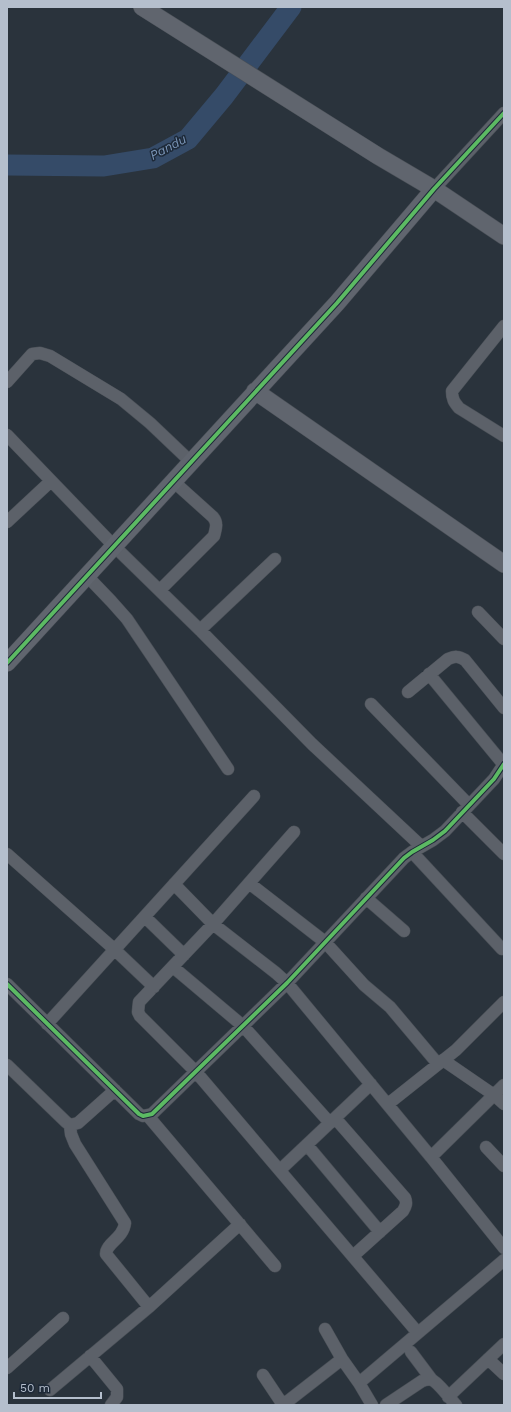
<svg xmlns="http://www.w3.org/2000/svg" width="511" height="1412" viewBox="0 0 511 1412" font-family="'Work Sans',sans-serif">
	<rect width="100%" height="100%" fill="#2a333c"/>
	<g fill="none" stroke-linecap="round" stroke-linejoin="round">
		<path stroke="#354b68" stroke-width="21" d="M7,165L104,166L153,158L188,139L224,96L291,7"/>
		<defs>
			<path id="street" d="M434,189L504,113
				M504,326L452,391C452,399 454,402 459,408L504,436
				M7,382L32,354L40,353L50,356L121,399L150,423L191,462
				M7,435L114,546L200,630L275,559
				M7,522L51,481
				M87,576L111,601L127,619L228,769
				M160,590L214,536C216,528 218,523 213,517L173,481
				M478,612L504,639
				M200,630L312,744L421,846
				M429,674L504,765
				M408,692L448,659C455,656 458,656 465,660L504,708
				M371,704L469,805
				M462,812L504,854
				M294,832L213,924L139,1002L138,1012L140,1016L196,1072L418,1333
				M412,852L502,949
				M7,854L114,949L154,987
				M249,883L325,942L364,985L390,1007L438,1064L443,1060L494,1095L504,1104
				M174,884L213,924L276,973L287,983L431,1157L504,1085
				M366,898L404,931
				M145,917L184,955
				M173,967L243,1026L330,1123
				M7,984L139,1114L143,1116L152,1114L287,983L404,858L412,852L433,840L445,831L494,779L504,764
				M47,1024L254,796
				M7,1065L66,1122L70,1125L78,1123L115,1090
				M388,1104L456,1050L504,1002
				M148,1116L275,1266
				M335,1118L405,1198C407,1203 406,1206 403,1211L353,1256
				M70,1125L71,1134L75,1144L125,1223C123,1239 106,1243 106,1254L149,1307
				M307,1145L380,1232
				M486,1147L504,1166
				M431,1157L504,1248
				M280,1170L371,1084
				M325,1329L342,1359
				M411,1352L432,1380
				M90,1356L117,1389V1397L111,1405
				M488,1359L504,1374
				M7,1368L63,1318
				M263,1375L283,1405
				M359,1383L372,1405
				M50,1390L149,1307L240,1224
				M448,1397L504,1344
				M283,1405L342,1359L359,1383L504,1260
				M386,1405L422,1381C425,1380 429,1379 432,1380C439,1383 450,1399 456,1405"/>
			<path id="secondary" d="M142,7L378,156L434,189L504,236
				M255,391L504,564
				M7,663L337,303L434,189"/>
		</defs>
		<use href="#street" stroke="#494f56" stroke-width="13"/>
		<use href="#secondary" stroke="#494f56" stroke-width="18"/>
		<use href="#street" stroke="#5c6169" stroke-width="12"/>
		<use href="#secondary" stroke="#60656e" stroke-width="17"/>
		<defs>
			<path id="cycleway" d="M7,663L337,303L434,189L504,113
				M7,984L139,1114L143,1116L152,1114L287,983L404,858L412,852L433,840L445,831L494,779L504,764"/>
		</defs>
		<use href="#cycleway" stroke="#1d2938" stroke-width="6"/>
		<use href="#cycleway" stroke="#5cba63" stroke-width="4"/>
	</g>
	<g text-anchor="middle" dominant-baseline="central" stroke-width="3" stroke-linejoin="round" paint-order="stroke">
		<g font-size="13" font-style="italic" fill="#7a95b7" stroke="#1d2938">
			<text transform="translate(168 147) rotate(-28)">Pandu</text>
		</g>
	</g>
	<rect width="511" height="1412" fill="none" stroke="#b5bfcd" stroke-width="16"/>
	<path d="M14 1392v6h87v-6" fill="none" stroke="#b5bfcd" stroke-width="2"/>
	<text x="20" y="1392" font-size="12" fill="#b5bfcd" stroke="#1d2938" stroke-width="3" paint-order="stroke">50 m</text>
</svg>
